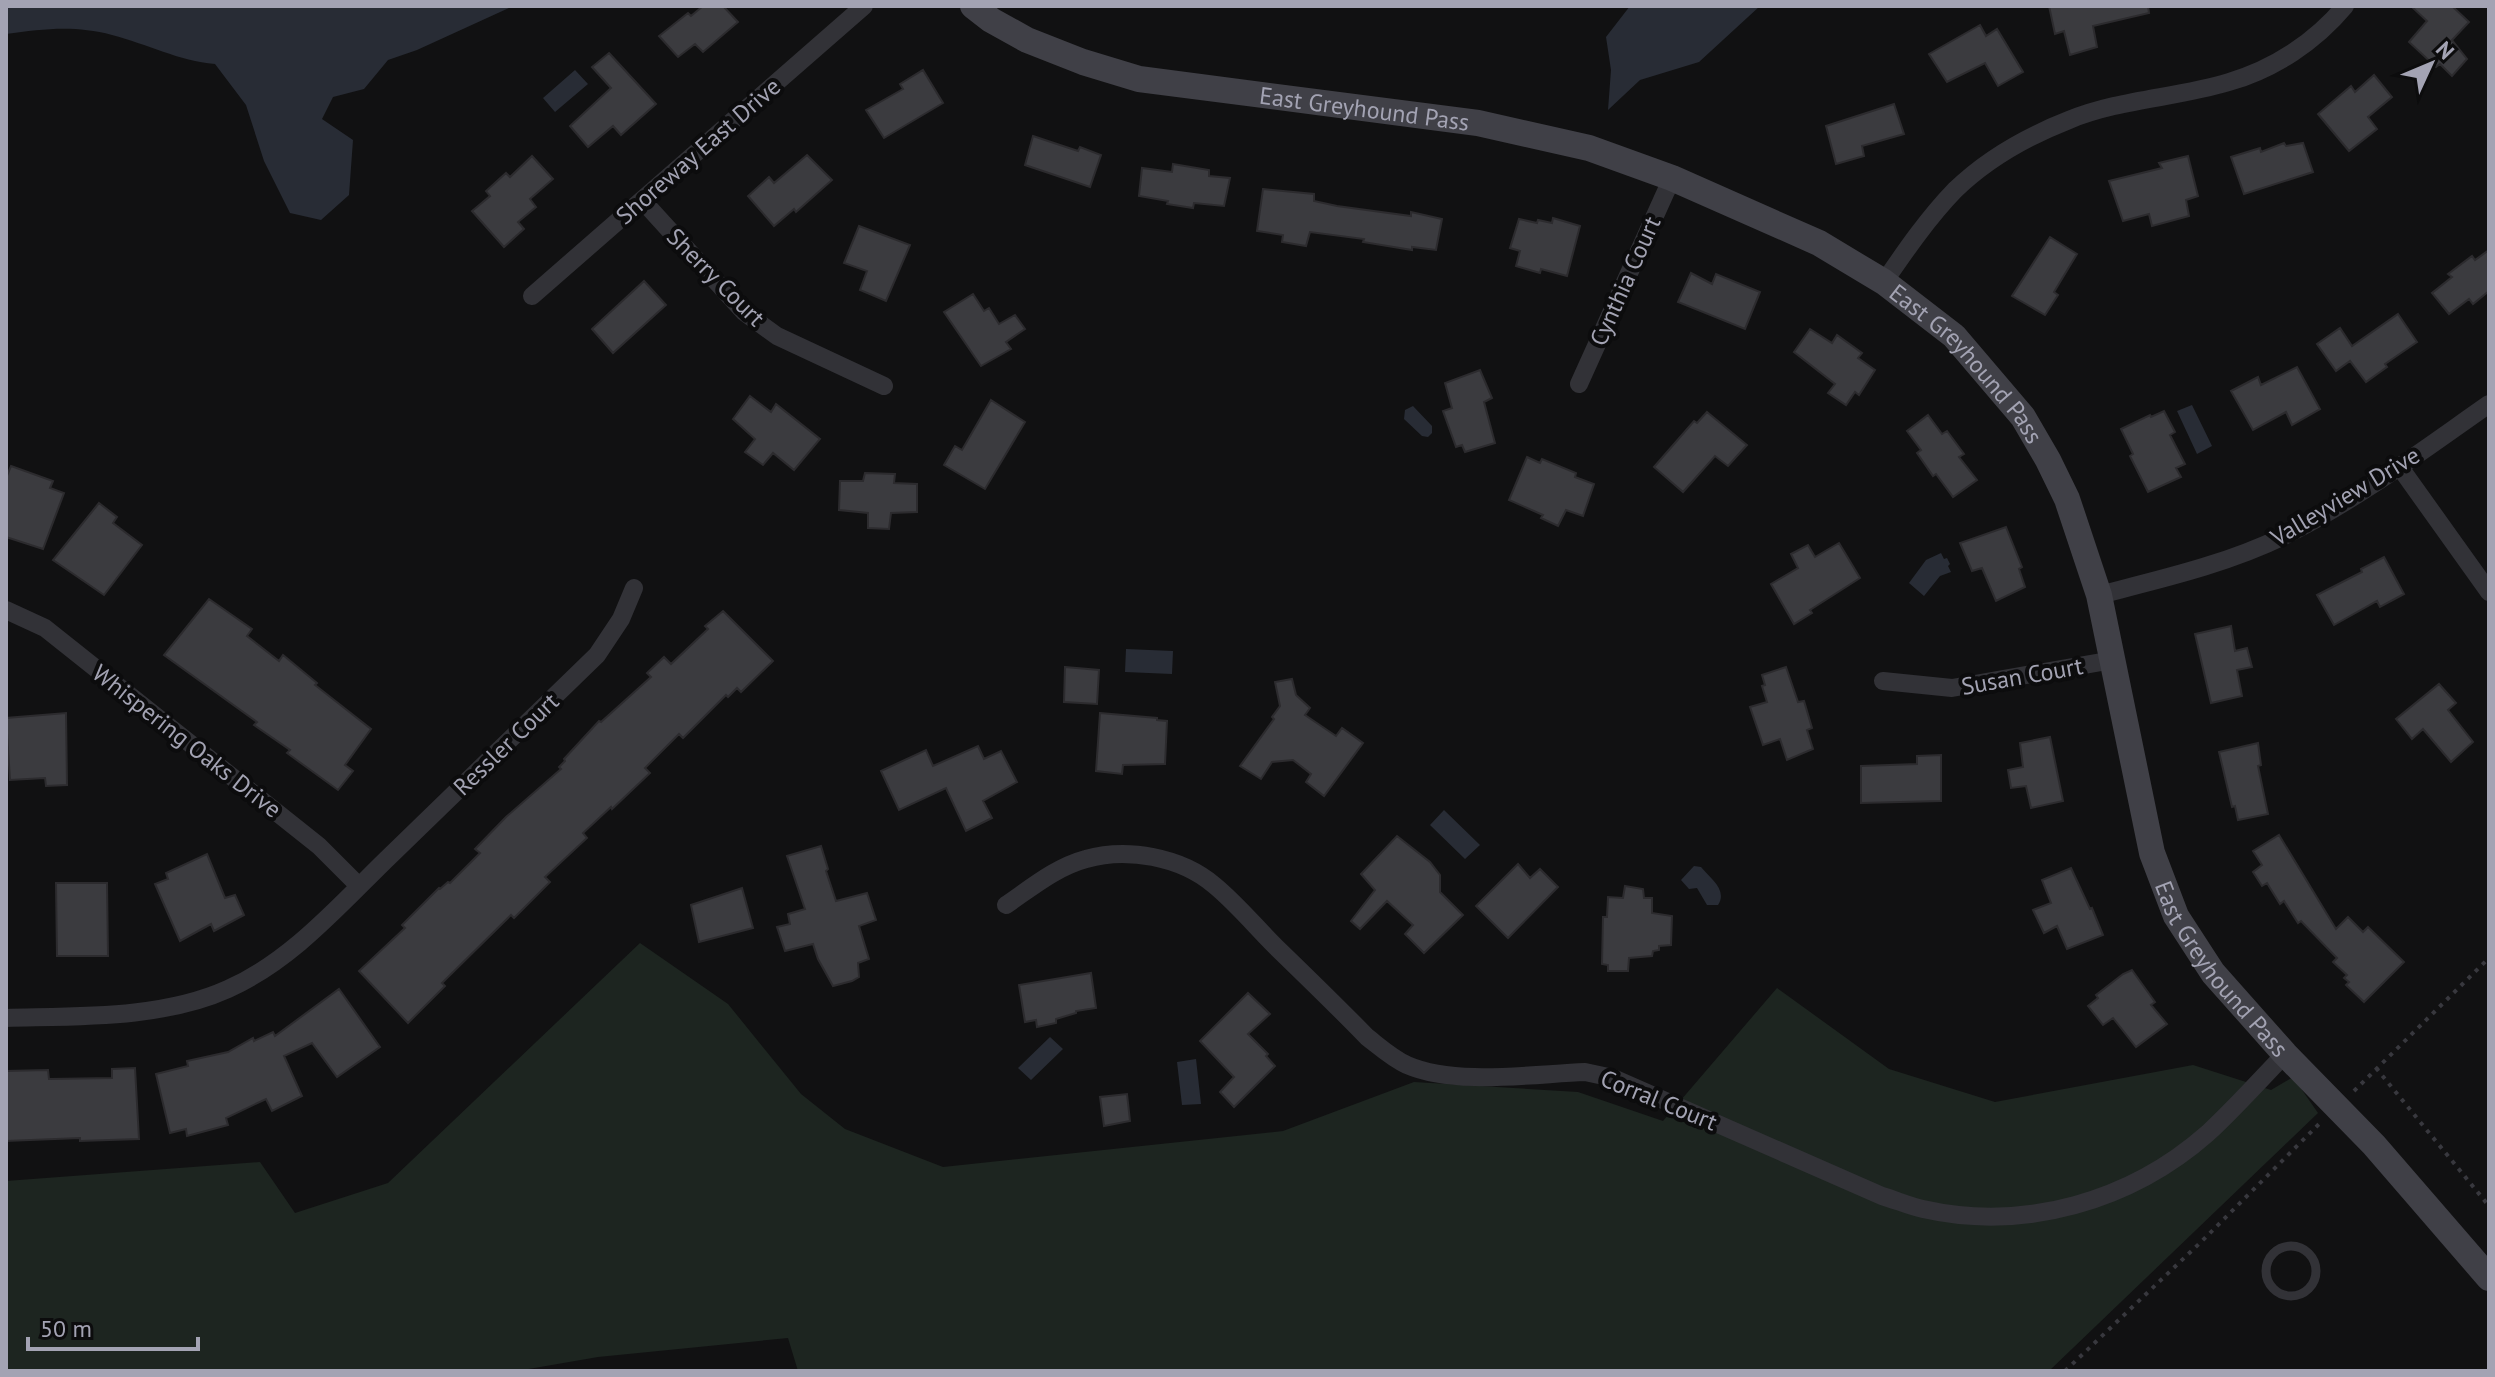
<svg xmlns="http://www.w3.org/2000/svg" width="2495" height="1377" viewBox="0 0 2495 1377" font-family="'PT Sans',sans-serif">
	<rect width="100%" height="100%" fill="#111112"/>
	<path fill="#1d2520" d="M640,943L728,1004L801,1094L845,1129L943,1167L1283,1131L1414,1082L1578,1092L1663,1121L1777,988L1889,1069L1995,1102L2193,1065L2271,1090L2293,1077L2318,1113L2049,1371H798L788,1338L598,1357L517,1371H6V1181L260,1162L295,1213L388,1183Z"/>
	<path fill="#282c35" d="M6,6H513L417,50L388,60L364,89L333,97L322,119L353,140L349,195L321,220L290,213L264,161L246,105L215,64C179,61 147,44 112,35C74,25 44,29 6,34Z
		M1630,6H1760L1699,62L1640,80L1608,110L1611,70L1606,37Z
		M575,70L588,84L555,112L543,98Z
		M2192,405L2212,446L2197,454L2177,411Z
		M1413,406L1432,426V433L1428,437L1422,436L1404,419L1405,410Z
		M1941,553L1944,559L1947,558L1950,564L1948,566L1951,572L1940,576L1924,596L1909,583L1926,560Z
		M1126,649L1173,651L1172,674L1125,672Z
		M1444,810L1480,845L1465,859L1430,825Z
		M1694,866L1701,867C1710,878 1728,890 1718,905H1707L1697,888L1689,889L1681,880Z
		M1050,1037L1063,1049L1031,1080L1018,1068Z
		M1196,1059L1201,1104L1182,1105L1177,1062Z"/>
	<path fill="#3b3b3f" stroke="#2c2b2e" stroke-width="2" d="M703,6H723L738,22L703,52L695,44L678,57L659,36L688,13L691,16Z
		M2049,6H2148L2149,13L2093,26L2097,47L2070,55L2064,31L2055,34Z
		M2411,6H2452L2469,22L2452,40L2467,59L2452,76L2440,64L2436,67L2409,42L2427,21Z
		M1980,25L1986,36L1997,29L2023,72L1998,86L1985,63L1947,82L1929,54Z
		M609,53L656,104L621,135L613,126L588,147L570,126L611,88L592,67Z
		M923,70L943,103L884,138L866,110L903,89L900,84Z
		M2374,75L2392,97L2368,117L2377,129L2349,151L2318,114L2351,86L2355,92Z
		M1894,104L1904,134L1862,146L1864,156L1836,164L1826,126Z
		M1033,136L1078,151L1080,147L1101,155L1090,187L1025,165Z
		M2284,143L2286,146L2303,143L2313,172L2244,194L2231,157L2260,148L2261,152Z
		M807,155L832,180L796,212L794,209L774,226L748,196L769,177L774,183Z
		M532,156L553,179L530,199L536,207L518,222L524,229L504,247L472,211L490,196L486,191L506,173L510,177Z
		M2188,156L2198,196L2186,200L2189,216L2152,226L2149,214L2123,221L2109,181L2162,168L2159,163Z
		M1173,164L1209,170V176L1230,178L1224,206L1194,203L1193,208L1167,204L1168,201L1139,196L1142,168L1172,172Z
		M1263,189L1314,194V201L1337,206L1411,216V212L1442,219L1436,250L1412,247V250L1363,242L1364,239L1310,232L1306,246L1282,242L1283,235L1257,231Z
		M1553,218L1580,226L1567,276L1541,269L1540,273L1516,266L1520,251L1510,248L1519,219L1537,223L1538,220L1552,223Z
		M859,226L910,245L886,301L860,290L867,271L844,263Z
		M2050,237L2077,254L2054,292L2058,295L2045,315L2012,296Z
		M2489,250V291L2473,304L2469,299L2449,314L2432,293L2452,277L2448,274L2472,256L2475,260Z
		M1691,273L1712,284L1716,274L1760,292L1745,329L1678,302Z
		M644,281L666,305L613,353L592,329Z
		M973,294L984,311L989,308L999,324L1015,315L1025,329L1006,342L1011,349L981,366L944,312Z
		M2398,314L2417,342L2385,364L2387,367L2366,382L2350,361L2336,371L2317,344L2340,328L2352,346Z
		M1810,329L1832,343L1837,335L1862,353L1858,358L1875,370L1859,395L1855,392L1846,405L1828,393L1835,384L1794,352Z
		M2297,367L2320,409L2292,425L2286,412L2253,430L2231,391L2258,377L2261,385Z
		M1480,370L1492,398L1484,402L1495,443L1465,452L1462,445L1456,447L1443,411L1452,408L1445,383Z
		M750,396L771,412L776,404L820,439L794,470L773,453L763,465L745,452L755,439L733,419Z
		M991,400L1025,422L985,489L944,465L955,446L962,450Z
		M2164,411L2175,432L2170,435L2185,464L2176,468L2181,477L2148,492L2130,456L2133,454L2121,429L2150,415L2151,417Z
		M1707,412L1747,445L1728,466L1715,456L1683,492L1654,467L1694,421L1697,423Z
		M1928,415L1942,434L1947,431L1964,454L1959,457L1977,480L1953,497L1936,474L1933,476L1917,453L1921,450L1907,431Z
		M1527,457L1540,463L1542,459L1576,473L1575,477L1594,484L1583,516L1566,510L1558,526L1541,518L1543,515L1509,500Z
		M11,466L53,481L50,488L64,493L43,549L6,537V478Z
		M865,473L895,474L894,483L917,484V512L891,513L889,529L868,528V513L839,510L840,481H863Z
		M99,503L117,517L113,523L142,545L104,595L53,560Z
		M2006,527L2022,567L2019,569L2025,587L1996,601L1982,568L1972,571L1960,543Z
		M1839,543L1860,578L1810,610L1812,613L1794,624L1771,584L1798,568L1791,554L1808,545L1815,557Z
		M2384,557L2404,594L2380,607L2377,601L2334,625L2317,595L2362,572L2361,569Z
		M209,599L252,629L247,636L279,661L283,655L317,683L315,685L371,729L345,765L353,771L338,790L287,753L290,750L254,725L257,722L164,655Z
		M723,611L773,661L741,692L737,688L728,697L726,695L683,738L679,734L645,768L650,773L612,809L611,807L583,833L587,838L545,877L550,882L514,918L511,915L442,983L445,986L408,1023L359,971L405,928L402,925L439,888L440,889L448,882L450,883L480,853L475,849L506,817L561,769L559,767L565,761L564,759L599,721L601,722L651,677L647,673L664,657L671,664L708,629L705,626Z
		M2231,626L2235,651L2247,648L2252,667L2237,670L2242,696L2211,703L2195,634Z
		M1065,667L1099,670L1097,704L1064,702Z
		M1786,667L1798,702L1804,701L1812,728L1807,730L1813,749L1787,760L1780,739L1763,745L1750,707L1767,702L1762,686L1765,685L1762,675Z
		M1292,679L1296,695L1310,708L1305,715L1336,736L1342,728L1363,743L1324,796L1306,782L1311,774L1293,760L1272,762L1261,779L1240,766L1274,719L1272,717L1280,706L1275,682Z
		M2439,684L2456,703L2448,710L2473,742L2451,762L2423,729L2412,739L2396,719Z
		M66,713L67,785L46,786L45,778L10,780L6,718Z
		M1100,713L1157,718V720L1167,721L1165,764L1123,765L1122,774L1096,771Z
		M2050,737L2063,801L2031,808L2026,786L2011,788L2008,770L2023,767L2020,743Z
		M2258,743L2261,765L2258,766L2268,814L2238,820L2235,806L2232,807L2219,752Z
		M978,746L984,759L1001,751L1017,782L983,801L992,818L966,831L946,788L899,810L881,771L926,750L933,766Z
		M1941,755V801L1861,803V766L1917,764V756Z
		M2279,835L2336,929L2348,917L2363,932L2368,927L2404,962L2364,1002L2346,985L2349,982L2344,978L2347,975L2333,962L2337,958L2301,921L2298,923L2284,901L2280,904L2267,883L2262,886L2253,872L2262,865L2253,851Z
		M1397,836L1430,862L1440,875V892L1463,915L1424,953L1405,934L1413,925L1387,901L1360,929L1351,921L1375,890L1361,874Z
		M821,846L828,869L826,871L836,901L867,893L876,920L859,926L869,959L858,963L859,977L852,981L833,986L818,959L813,944L785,951L777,927L790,924L788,914L805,909L787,856Z
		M207,854L225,898L235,895L244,915L214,931L211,924L180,941L155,884L168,879L166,873Z
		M1518,864L1530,878L1540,869L1558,887L1508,938L1476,906Z
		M2071,868L2090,909L2092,908L2103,935L2067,949L2057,926L2044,933L2033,910L2051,903L2042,880Z
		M56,883H107L108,956H57Z
		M1625,886L1643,889L1644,898H1652V913L1672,916L1671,945L1659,946V950L1653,951L1652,956L1629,958L1628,971H1608V965L1602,964L1603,917H1607L1608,897L1623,898Z
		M742,888L753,928L699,942L691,905Z
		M2132,970L2155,1002L2151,1005L2167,1024L2136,1047L2113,1018L2103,1025L2088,1006L2098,998L2096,995L2123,974Z
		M1091,973L1096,1008L1076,1011V1013L1056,1019V1023L1037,1027L1036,1020L1025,1022L1019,985Z
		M339,989L380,1047L337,1077L312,1043L284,1056L302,1096L272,1111L266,1099L226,1118L228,1125L187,1136L186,1129L170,1133L156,1074L188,1066L187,1061L228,1052L253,1038L254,1041L273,1032L275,1036Z
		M1248,993L1270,1014L1248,1034L1268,1054L1266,1056L1275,1066L1234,1107L1220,1092L1234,1077L1200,1041Z
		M135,1068L139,1139L80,1141V1138L6,1141V1071L48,1070L49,1079L112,1078V1069Z
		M1127,1094L1130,1121L1104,1126L1100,1097Z"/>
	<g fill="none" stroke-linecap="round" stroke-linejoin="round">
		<path stroke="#38383e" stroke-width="4" stroke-dasharray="4 6" stroke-linecap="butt" d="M2376,1068L2489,1206
			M2354,1091L2489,958
			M2065,1371L2202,1241L2319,1124"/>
		<path stroke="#323237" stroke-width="9" d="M2266 1271a25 25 0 1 1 50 0a25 25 0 1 1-50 0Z"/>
		<path stroke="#323237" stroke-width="18" d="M642,200L744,312L777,336L884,386
			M1884,282C1906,250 1928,218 1955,190C1987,159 2028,136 2069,120C2120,99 2177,98 2229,82C2274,69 2315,42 2345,6
			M532,296L864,6
			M1579,384L1672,178
			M2399,466L2489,592
			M2099,595C2161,579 2227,564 2284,536C2357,500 2423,450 2489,404
			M6,610L45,628L319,846L359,886
			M1883,681L1952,688L2113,660
			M1006,905C1031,888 1056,867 1086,859C1127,847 1181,857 1214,885C1236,903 1255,926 1275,946C1306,976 1337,1006 1367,1037C1380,1047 1392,1058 1407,1065C1455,1086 1533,1074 1585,1072L1613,1078L1882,1196C1896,1200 1909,1206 1923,1209C2025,1232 2131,1201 2208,1133C2235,1108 2260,1080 2285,1054
			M6,1018C78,1016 162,1019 228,989C293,960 341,903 392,854C460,788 529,721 597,655L621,619L634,588"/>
		<path stroke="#404047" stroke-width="26" id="s1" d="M973,6L991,20L1027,40L1083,62L1139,79L1478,123L1589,148L1672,178L1819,243L1884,282L1954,336L2023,417L2048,460L2067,499L2099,595L2152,853L2176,916L2213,973L2285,1054L2374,1145L2489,1278"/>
	</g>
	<g text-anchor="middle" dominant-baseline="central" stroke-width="8" stroke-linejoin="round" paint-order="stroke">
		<g font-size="24" fill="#a3a3b3" stroke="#0c0c0d">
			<text stroke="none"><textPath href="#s1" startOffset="410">East Greyhound Pass</textPath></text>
			<text transform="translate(698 151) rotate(-41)">Shoreway East Drive</text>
			<text transform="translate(716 277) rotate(45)">Sherry Court</text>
			<text transform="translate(1625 281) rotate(-66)">Cynthia Court</text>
			<text stroke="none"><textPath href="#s1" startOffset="1080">East Greyhound Pass</textPath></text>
			<text transform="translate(2345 496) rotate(-31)">Valleyview Drive</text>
			<text transform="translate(2022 676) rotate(-10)">Susan Court</text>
			<text transform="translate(187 741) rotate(38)">Whispering Oaks Drive</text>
			<text transform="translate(506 744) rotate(-44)">Ressler Court</text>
			<text stroke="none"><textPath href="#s1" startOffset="1752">East Greyhound Pass</textPath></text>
			<text transform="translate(1659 1100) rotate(22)">Corral Court</text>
		</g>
	</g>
	<rect width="2495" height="1377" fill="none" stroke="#a3a3b3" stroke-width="16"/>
	<g transform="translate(2431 64) rotate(46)" stroke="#0c0c0d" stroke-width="6" paint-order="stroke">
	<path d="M0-6L14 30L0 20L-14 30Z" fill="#a3a3b3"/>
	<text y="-12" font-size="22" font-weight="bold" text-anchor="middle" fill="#a3a3b3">N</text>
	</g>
	<path d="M28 1337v12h170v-12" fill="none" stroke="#a3a3b3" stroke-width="4"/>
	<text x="40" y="1337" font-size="24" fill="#a3a3b3" stroke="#0c0c0d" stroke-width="6" paint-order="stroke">50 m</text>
</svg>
